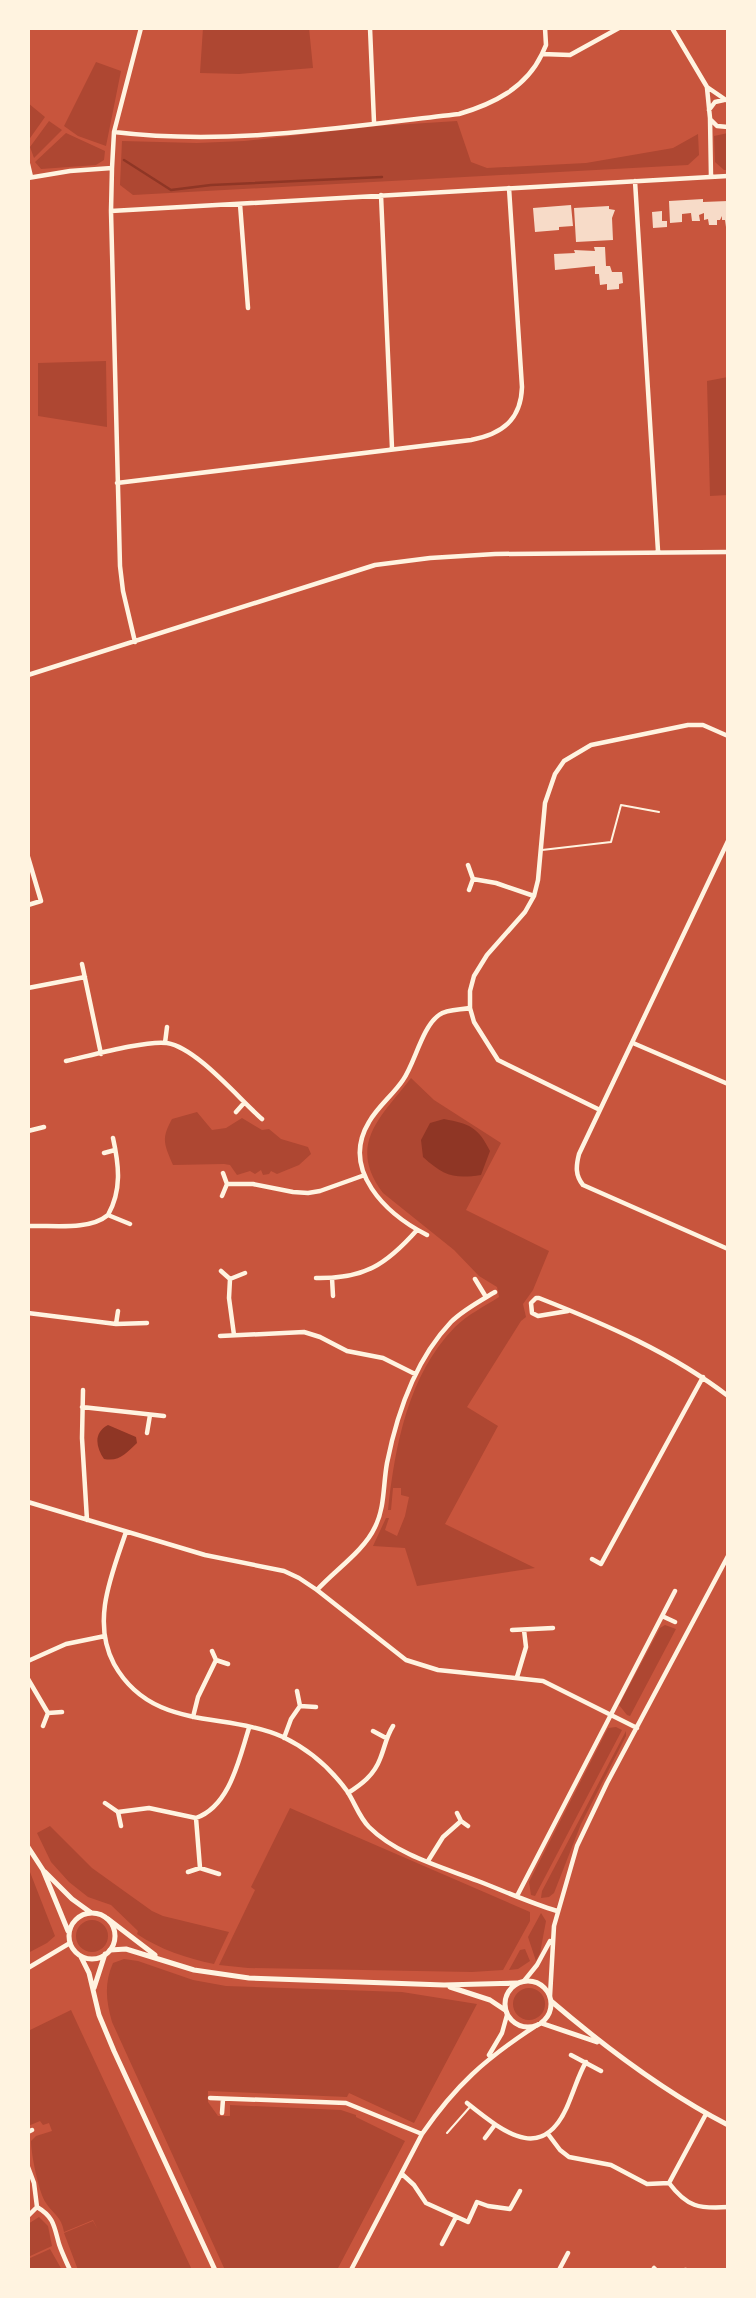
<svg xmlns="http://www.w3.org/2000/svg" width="756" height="2298" viewBox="0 0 756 2298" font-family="Karla,sans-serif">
	<rect width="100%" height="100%" fill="#c8553d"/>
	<path fill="#ae4732" d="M203,28H309L313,68L239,74L200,73Z
		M96,62L121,71L106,146L78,136L64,126Z
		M28,103L45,117L28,141Z
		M49,121L62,130L34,158L30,147Z
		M457,121L471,162L487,168L586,163L673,148L698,134L699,155L688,165L133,195L120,185L122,141L197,143L244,141L379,126Z
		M66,133L105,151L104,160L96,165L41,169L35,162Z
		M728,133V170H724L715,162L714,136Z
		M106,361L107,427L38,416V363Z
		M728,377V495L710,496L707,381Z
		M411,1078L434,1100L501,1143L466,1210L549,1251L533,1290L523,1304L526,1317L521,1321L467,1407L498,1426L445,1524L535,1568L417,1586L405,1548L373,1546L386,1518H389L385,1530L397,1536L405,1516L409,1497L401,1495V1488H393L391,1510H388C395,1446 408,1375 455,1327C467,1315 485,1306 499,1297L497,1287L479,1276L454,1250L383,1193C346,1144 382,1116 411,1078Z
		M197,1112L212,1130L226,1128L242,1118L262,1130L269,1129L281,1139L308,1147L311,1154L299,1165L277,1174L271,1171L269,1174L263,1175L261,1170L255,1174L250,1171L237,1175L230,1165L224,1164L173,1165C164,1144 161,1139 172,1119Z
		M665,1625L676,1629L630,1716L627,1715L619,1705L660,1628Z
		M616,1727L622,1730L621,1732L535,1896L531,1895L529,1882L608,1728Z
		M626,1731V1736L581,1824L554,1893L549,1897L541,1898L542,1891Z
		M290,1808L530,1912V1921L503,1970L472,1972L248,1968L219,1965L255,1890L251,1887Z
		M50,1826L92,1868L152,1911L163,1916L229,1932L214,1964C186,1958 161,1950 137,1934L138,1931L111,1905L88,1897L69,1882L51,1862L37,1833Z
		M28,1867L55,1936L47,1943L28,1953Z
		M541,1913L546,1921L540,1953L536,1961L528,1937Z
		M76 1936a16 16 0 1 1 32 0a16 16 0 1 1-32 0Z
		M525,1949L530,1961L518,1969L509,1970L520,1950Z
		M124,1959L138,1961L193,1980L226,1986L402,1992L477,2004L414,2123L349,2093L347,2097L208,2091V2102L218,2116H230V2105L341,2110L356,2115V2117L405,2141L337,2270H225L112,2022C106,2001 104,1983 113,1963Z
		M513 2004a16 16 0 1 1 32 0a16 16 0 1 1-32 0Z
		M71,2010L192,2270H78L64,2233L93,2221L98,2230L93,2220L64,2232C62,2217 53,2214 46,2203C39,2194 31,2154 31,2141L36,2136L52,2131L49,2123L43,2125L40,2121L28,2126V2031Z
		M39,2217L48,2226L52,2246L28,2257V2224Z
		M50,2249L62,2270H28V2259Z"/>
	<path fill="#8f3625" d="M444,1119C470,1124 478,1127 490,1151L481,1175C454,1179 444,1176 423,1157L421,1140L430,1123Z
		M108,1425L136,1437L137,1443C126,1453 120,1462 104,1459C96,1447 93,1433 108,1425Z"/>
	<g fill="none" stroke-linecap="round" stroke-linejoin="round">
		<path stroke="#8f3625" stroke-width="2.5" d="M124,160L171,190L211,185L382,177"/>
	</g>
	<path fill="#f7dbc8" d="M703,199V202L728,201V227H726L725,220H722V216L720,220H717V225H709L708,219L704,220V213L699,215L700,221H692L691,213L682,214V222L670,223L669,201Z
		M571,205L573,226L559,227V230L535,232L533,208Z
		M609,206V209L615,210L612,218L613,240L576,242L574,208Z
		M662,211V221H667V227L653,228L652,212Z
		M594,247H605L606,266H610L612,272H622L623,283L619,284V289L607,290V284L600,285L599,274H595V266L555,270L554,254L575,253L574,250L595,251Z"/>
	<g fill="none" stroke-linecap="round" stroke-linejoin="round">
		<path stroke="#fff3e0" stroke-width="2" d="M542,850L611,842L621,805L659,812
			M447,2133L469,2108"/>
		<path stroke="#fff3e0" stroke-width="4.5" d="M370,28L374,122
			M672,28L707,87L726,100
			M542,54L546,45L545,28
			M707,88L710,118L711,177
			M709,110L715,102L724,100
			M711,120L717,126L728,127
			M114,132C230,146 344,127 459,114C493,104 526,88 542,54L570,55L619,28
			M28,164L31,177
			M28,178L70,171L112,168
			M635,181L658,551
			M381,195L392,448
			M240,204L248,308
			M111,211L728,176
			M117,483L471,440C502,434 521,420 522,387L509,188
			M135,642L123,591L120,566L111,211L112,168L114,132L141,28
			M28,675L375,565L430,558L495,554L728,552
			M728,841L579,1154C576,1166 575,1175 583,1185L728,1249
			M28,857L41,901L28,905
			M468,865L473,879L469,890
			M473,879L496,883L534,896
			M82,964L101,1054
			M28,988L85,977
			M165,1043L167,1027
			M633,1043L728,1084
			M66,1061C89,1056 146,1040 167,1043C197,1048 238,1098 262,1119
			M600,1110L498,1060L474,1022L470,1008V991L474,976L487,955L525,912L534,896L538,880L545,803L555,774L564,761L591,745L688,725H703L728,736
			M236,1112L244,1103
			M28,1131L44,1127
			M104,1153L115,1150
			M227,1184H253L293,1192L308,1193L320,1191L362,1176
			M222,1196L227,1184L223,1173
			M108,1215C122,1190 119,1165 113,1138
			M28,1226C52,1225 89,1231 108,1215L130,1224
			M427,1235C386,1214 340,1170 369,1122C378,1106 393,1095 403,1080C415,1063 422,1027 439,1015C447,1009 460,1010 470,1008
			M221,1271L230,1279L245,1273
			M316,1278C364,1279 386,1265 417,1230
			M332,1278L333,1296
			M230,1279L229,1298L234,1335
			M475,1279L486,1297
			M568,1311L538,1316L532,1313L531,1303L536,1298H539C605,1324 672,1353 728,1396
			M28,1313L116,1324L147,1323
			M116,1324L118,1311
			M220,1336L304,1332L320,1337L347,1351L383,1358L415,1374
			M83,1390L82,1438L87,1520
			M82,1407L164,1416
			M147,1433L150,1415
			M28,1502L205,1555L284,1571L299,1578L317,1590L406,1660L438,1670L543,1681L637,1728
			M126,1532C112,1574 91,1621 114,1664C152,1732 225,1711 283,1737C308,1749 331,1769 347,1791C355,1803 359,1817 369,1827C397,1855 442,1867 478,1881C504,1891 530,1903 557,1911
			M592,1559L601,1564L703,1377
			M317,1590C335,1570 364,1551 375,1527C385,1507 383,1485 387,1463C397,1413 415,1360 451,1322C463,1310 480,1301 495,1292
			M662,1616L675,1622
			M512,1630L553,1628
			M212,1651L216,1660L228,1664
			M28,1661L66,1644L105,1636
			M517,1677L526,1647L524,1630
			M28,1679L48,1713
			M300,1706L316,1707
			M193,1717L198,1697L216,1660
			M43,1726L48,1713L62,1712
			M373,1731L386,1738
			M284,1738L291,1719L300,1706L297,1691
			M348,1793C362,1784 374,1775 380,1759C385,1747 386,1737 393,1726
			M105,1803L118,1812L121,1826
			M118,1812L149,1808L196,1818C230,1806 239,1759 249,1728
			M457,1813L461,1821L468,1826
			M196,1818L200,1868
			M428,1861L443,1837L461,1821
			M188,1872L200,1868L219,1874
			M517,1896L675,1591
			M28,1968L70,1943
			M524,1981L537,1965L550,1941
			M550,1996L554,1926L577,1846L607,1783L728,1556
			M489,2055L502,2033L507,2015
			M571,2055L601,2071
			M210,2098L346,2103L422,2134
			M467,2103C507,2135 546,2166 571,2097C576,2085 579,2074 586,2062
			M222,2113L223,2099
			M28,2132L32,2130
			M548,2134L560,2150L569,2157L611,2165L647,2184L669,2183L706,2114
			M485,2138L494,2126
			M28,2167L34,2183L37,2207L28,2216
			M402,2174L414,2185L426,2203L468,2222L477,2202L488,2206L510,2209L520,2191
			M669,2183C687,2207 699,2209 728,2207
			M37,2207C54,2217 54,2226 59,2244C62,2253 66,2261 70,2270
			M442,2244L456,2217
			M654,2268L656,2270
			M351,2270L422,2134C456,2085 484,2060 534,2027
			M559,2270L568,2253
			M685,2270H686"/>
		<path stroke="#fff3e0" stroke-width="5" d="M108,1919L155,1955
			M110,1950L126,1949L194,1970L249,1978L444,1985L517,1983
			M505 2004a23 23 0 1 1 46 0a23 23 0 1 1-46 0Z
			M450,1987L490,2000L505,2010
			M551,2001C606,2048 664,2092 728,2125
			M541,2023L597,2042"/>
		<path stroke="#fff3e0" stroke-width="5" d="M28,1847L43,1870L68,1931
			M45,1872L72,1899L90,1912
			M69 1936a23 23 0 1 1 46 0a23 23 0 1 1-46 0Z
			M81,1957L89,1973L99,2015L114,2051L215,2270
			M94,1988L105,1954"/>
	</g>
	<rect width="756" height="2298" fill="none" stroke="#fff3e0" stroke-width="60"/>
</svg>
